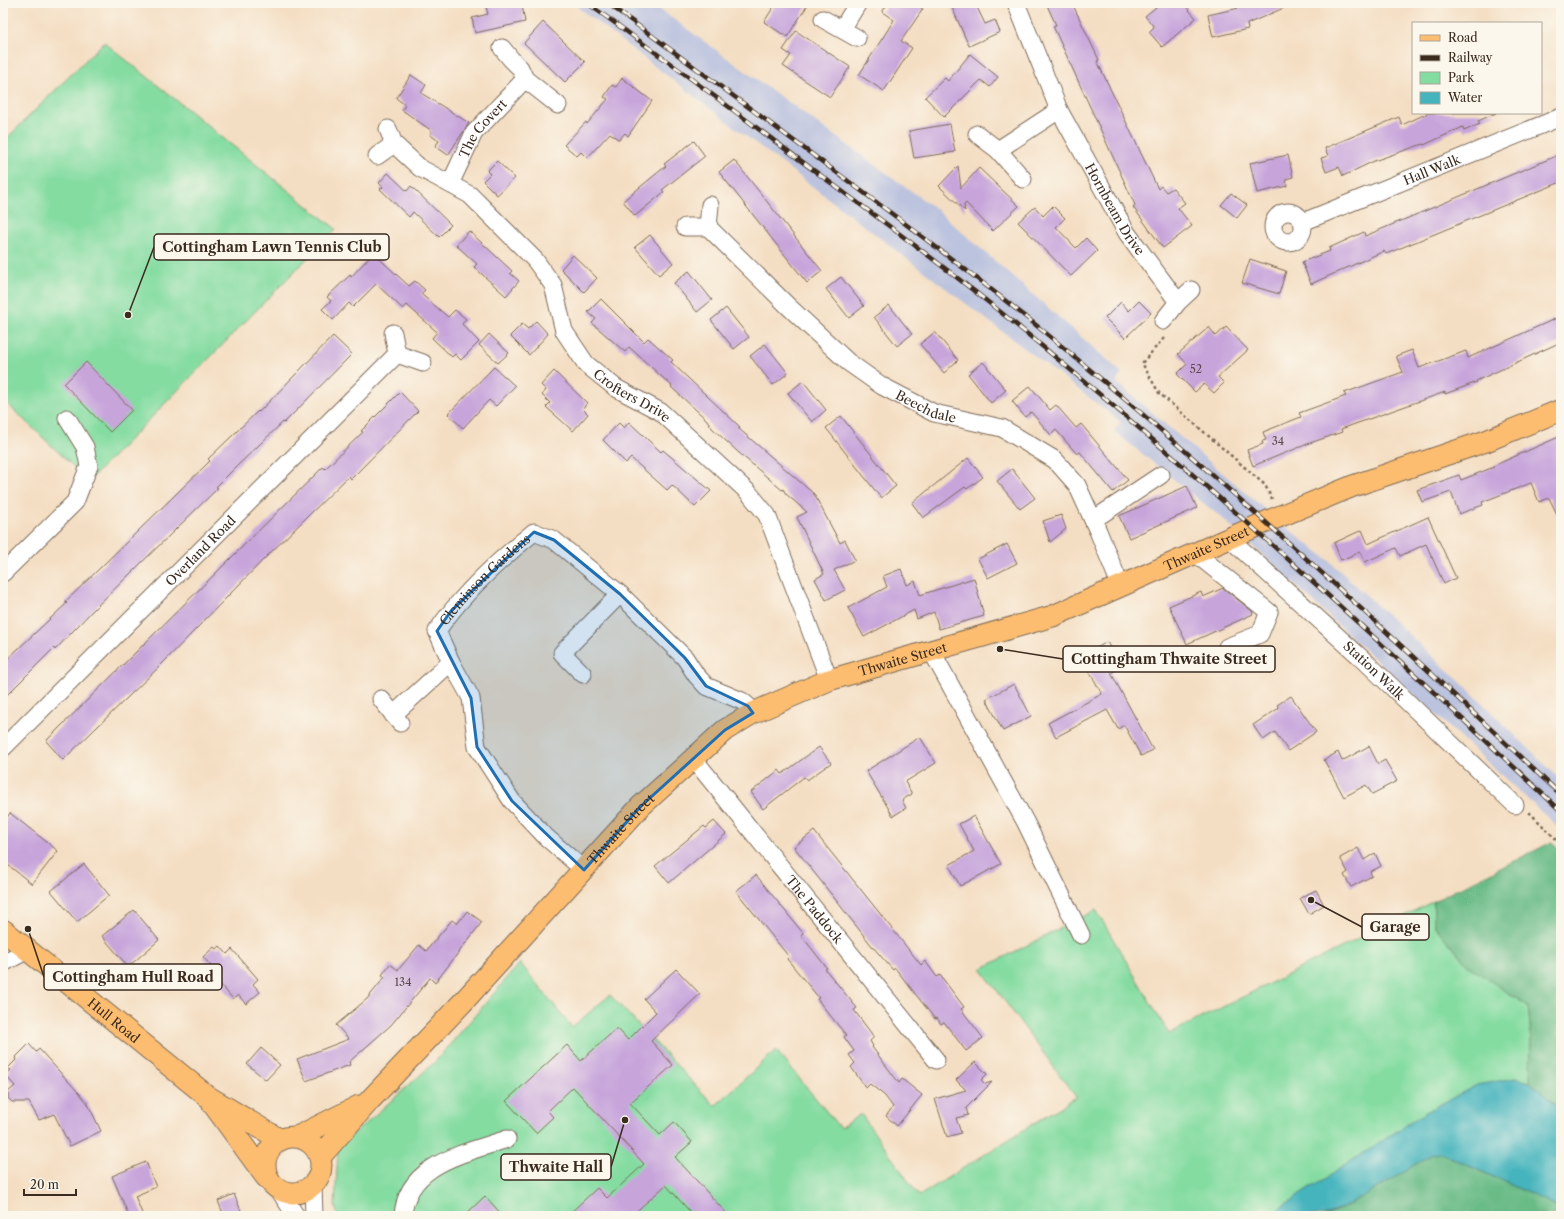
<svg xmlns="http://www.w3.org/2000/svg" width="1564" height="1219" viewBox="0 0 1564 1219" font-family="'Libre Caslon Text',serif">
	<rect width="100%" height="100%" fill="#fbf7ec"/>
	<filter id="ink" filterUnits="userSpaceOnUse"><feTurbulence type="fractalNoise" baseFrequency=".025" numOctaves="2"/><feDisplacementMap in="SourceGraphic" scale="8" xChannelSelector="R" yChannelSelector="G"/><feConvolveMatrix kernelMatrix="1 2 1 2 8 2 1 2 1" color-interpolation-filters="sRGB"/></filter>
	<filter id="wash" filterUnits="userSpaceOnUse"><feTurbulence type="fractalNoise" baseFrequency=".012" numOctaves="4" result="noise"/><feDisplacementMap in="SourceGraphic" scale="16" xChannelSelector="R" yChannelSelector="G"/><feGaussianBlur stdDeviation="0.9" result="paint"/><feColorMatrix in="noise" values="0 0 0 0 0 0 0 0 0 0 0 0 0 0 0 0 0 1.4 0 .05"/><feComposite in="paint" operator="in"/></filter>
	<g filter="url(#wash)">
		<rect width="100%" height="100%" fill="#f4dec3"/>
		<path fill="#bcc3de" d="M572,3H651L936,209L1122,373L1116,382L1281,523L1327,559L1470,691L1561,780V830L1222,518L1114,431L1121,422Z"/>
		<path fill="#84dca1" stroke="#608360" d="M104,42L336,229L89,481L3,400V142Z
			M1434,901V925L1468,965L1528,1006L1531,1035L1530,1082L1515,1078L1477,1085L1426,1112L1268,1216H338L335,1206L338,1148L435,1062L520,963L572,1027L610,995L715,1106L776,1050L840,1128L861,1114L919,1196L1076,1097L981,969L1096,910L1169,1034Z"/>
		<path fill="#6bbc87" stroke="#537352" d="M1552,842L1561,852V1106L1555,1104L1530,1082L1531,1035L1528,1006L1468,966L1434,925V901Z
			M1441,1153L1561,1208V1216H1322L1346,1207L1432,1154Z"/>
		<path fill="#45b4bd" stroke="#406f6e" d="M1515,1078L1530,1082L1555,1104L1561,1106V1208L1441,1153L1432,1154L1346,1207L1322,1216H1268L1426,1112L1477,1085Z"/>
		<g id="blocks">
			<path fill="#c7a5db" d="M485,3H515L516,6L522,5L525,22L475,33L472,18L488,14Z
				M776,3H809L787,37L764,22Z
				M888,3H914L923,9L901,41L912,48L884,91L859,75L894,20L882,12Z
				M950,3H975L985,24L995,20L1000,32L969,46Z
				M1046,3H1072L1099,60L1097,61L1158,189L1161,186L1166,192L1173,188L1185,203L1178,208L1192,226L1163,248L1133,207L1135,205L1053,26L1056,25Z
				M1161,3H1183L1196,18L1162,47L1149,32L1154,27L1145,16Z
				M1261,3H1295L1247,24L1248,29L1213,37L1208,15Z
				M543,22L585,62L565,82L524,43Z
				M796,31L850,67L830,97L783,66L791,55L783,50Z
				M970,54L998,77L990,87L981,80L944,117L925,97L945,78L948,81Z
				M411,75L426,85L421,93L469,123L448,155L435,146L439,141L430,135L432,131L402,110L405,105L396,98Z
				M622,78L652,101L628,136L625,133L619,140L610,133L587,158L581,152L577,156L564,145L586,122L587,124L608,99L604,97L612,85L616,87Z
				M1428,113H1496L1478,121L1480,124L1464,131L1463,127L1424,145L1423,144L1374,161L1343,176L1339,167L1326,172L1321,158L1328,156L1325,148L1399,117L1402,125Z
				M950,124L955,152L914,158L909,131Z
				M694,141L705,156L662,190L664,192L635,216L623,201L666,166L664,164Z
				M1561,154V182L1386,254L1384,251L1311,284L1302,262L1330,251L1329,248L1364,232L1365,236Z
				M1288,155L1293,177L1286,179L1287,186L1257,193L1250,163Z
				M734,160L822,271L807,283L719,172Z
				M497,161L515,178L497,195L483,181L490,174L487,171Z
				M958,166L961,188L979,168L1019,206L993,231L966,203L964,205L965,211L939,186Z
				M388,173L407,191L411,186L451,225L439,237L413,212L409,217L380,189L383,187L379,183Z
				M1231,193L1247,205L1237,218L1221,205Z
				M1053,206L1065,218L1056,227L1076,248L1086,238L1097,251L1071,276L1018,222L1035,207L1043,216Z
				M469,231L512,271L510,273L519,281L506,296L474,267L477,264L456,245Z
				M650,235L673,263L659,275L635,247Z
				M373,253L409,286L415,281L425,290L421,294L448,317L455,310L466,319L462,324L479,342L461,360L455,354L452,357L432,338L437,332L407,305L403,309L376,284L353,307L349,303L333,320L322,309L331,301L327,297L350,275L351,277Z
				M573,255L597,278L584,292L561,269Z
				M1250,259L1286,271L1279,294L1242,283Z
				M689,271L712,300L697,312L674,283Z
				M841,277L864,306L849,318L826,289Z
				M601,299L644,342L648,338L673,360L671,362L740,427L738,428L814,494L840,543L845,540L855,560L834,570L845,590L826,600L815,579L824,574L797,517L807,512L786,494L783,489L782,490L738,452L712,428L707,420L671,387L672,386L629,347L625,352L592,323L596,319L588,312Z
				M1139,301L1151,313L1125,338L1105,318L1121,302L1129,311Z
				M889,305L912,334L897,346L874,317Z
				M726,308L749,337L734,349L711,320Z
				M1557,318L1561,327V342L1476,381L1477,382L1445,394V392L1341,429L1342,432L1310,443L1253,466L1247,450L1263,444L1262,441L1266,440L1263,432L1301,417L1299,413L1346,396L1344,393L1403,372L1396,356L1412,350L1419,368L1466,351L1468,358Z
				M536,321L548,334L529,355L510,336L522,324L528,329Z
				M1209,327L1216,336L1226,327L1248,350L1218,377L1224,383L1214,393L1204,384L1195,392L1177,374L1187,364L1178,354Z
				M935,332L958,360L944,373L920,344Z
				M489,334L509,353L498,363L479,345Z
				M333,336L352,354L284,423L283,422L235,468L216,487L218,488L93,610L55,650L54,648L3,699V663L67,603L65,602L210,461L208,459L258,411L259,412Z
				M765,344L788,373L773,385L750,356Z
				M86,362L132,410L110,432L64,384Z
				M983,362L1006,390L991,403L968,374Z
				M494,367L515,386L496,406L489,400L463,428L448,414Z
				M554,371L587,403L583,409L588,414L573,431L546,407L550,403L542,395L546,390L541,385Z
				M803,381L826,410L812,422L788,393Z
				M1030,386L1050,410L1056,405L1076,428L1081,424L1128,480L1113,492L1080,452L1077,454L1056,430L1051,435L1031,412L1025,417L1012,401Z
				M400,392L418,411L351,479L349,476L263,560L160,666L63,760L46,741L323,467L325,469L363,432L361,431Z
				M841,416L896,486L881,498L826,428Z
				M629,422L661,452L663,450L711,491L695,507L672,485L667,490L631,458L626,463L603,440L619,423L624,428Z
				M1561,436V522L1549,498L1539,502L1531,483L1482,502L1483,505L1459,514L1451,492L1422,502L1417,490L1459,475L1461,480L1494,467L1493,466Z
				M968,458L983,477L967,489L965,487L923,518L912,503Z
				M1012,469L1035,498L1020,509L997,481Z
				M1187,486L1197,508L1129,538L1119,516Z
				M1061,515L1066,529L1050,542L1043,521Z
				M1428,517L1456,578L1444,584L1426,544L1400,556L1396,548L1365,562L1360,552L1341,560L1334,543L1362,530L1368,544Z
				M1007,544L1017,563L988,578L978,559Z
				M901,569L907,585L915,581L920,595L974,578L984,616L939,629L934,612L917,619L914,610L864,637L848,608L887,587L883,576Z
				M1223,588L1252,611L1253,614L1187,644L1169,606L1201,592L1203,597Z
				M1107,642L1121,667L1111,673L1153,750L1141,756L1124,725L1118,729L1107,710L1056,737L1048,723L1102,694L1081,657Z
				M1014,684L1031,716L1003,731L986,699Z
				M1291,696L1316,732L1288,751L1275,732L1263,740L1253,725L1279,708L1277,705Z
				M920,737L936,763L905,782L912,794L902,800L906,808L893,816L866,771Z
				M1369,746L1378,764L1385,760L1397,781L1372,794L1366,785L1344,797L1324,760L1338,752L1342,761Z
				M819,747L831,763L807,780L804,777L763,809L751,792L779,770L782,774Z
				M10,813L58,851L32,884L3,861V823Z
				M974,816L1001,864L960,886L949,865L974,851L959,824Z
				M714,821L726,834L669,883L655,866L704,826L706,828Z
				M814,831L921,965L925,961L937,977L940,975L964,1007L961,1009L983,1038L966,1051L944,1022L941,1024L937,1018L935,1019L895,968L893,970L872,946L794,847Z
				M1358,848L1364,860L1375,853L1381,866L1370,872L1372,876L1351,887L1344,875L1348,872L1340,858Z
				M84,864L109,895L77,922L51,891Z
				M756,875L803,933L801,935L827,968L825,969L857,1008L854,1010L874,1037L870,1041L873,1046L872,1047L899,1083L902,1079L922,1095L897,1126L886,1116L893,1107L885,1096L870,1084L866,1088L851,1067L855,1063L849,1055L854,1051L844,1037L846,1035L817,999L819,998L787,959L789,957L736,891Z
				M1316,890L1324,905L1309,914L1300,898Z
				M134,910L159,940L128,967L102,936Z
				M467,911L482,922L435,983L430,978L391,1025L349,1062L350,1065L306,1081L297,1059L349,1039L336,1025L367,999L385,977L382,975L390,964L398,970L419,945L426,951L452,920L457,924Z
				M220,946L227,954L232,949L258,979L253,984L260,992L246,1004L238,995L233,999L207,969L211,966L203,957L214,947L216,949Z
				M676,969L700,994L651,1041L673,1065L630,1103L660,1135L674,1122L692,1142L675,1157L729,1216H694L666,1185L631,1216H567L597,1188L607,1198L644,1164L573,1087L548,1111L553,1117L536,1133L506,1101L567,1045L581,1061L617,1028L628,1040L656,1012L644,999Z
				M29,1044L36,1052L39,1049L87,1102L101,1131L70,1146L54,1114L39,1120L29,1102H12L8,1098V1092L15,1086L5,1075L11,1070L8,1068L16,1060L15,1058Z
				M261,1048L280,1065L266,1080L247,1064Z
				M975,1062L987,1074L981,1080L985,1084L992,1082L966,1108L968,1115L956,1118L961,1133L947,1137L935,1099L966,1090L956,1080Z
				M146,1162L156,1187L135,1196L143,1216H129L112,1176Z
				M234,1194L243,1216H224L218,1201Z
				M485,1196L503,1216H464Z"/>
		</g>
	</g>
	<g filter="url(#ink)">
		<use href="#blocks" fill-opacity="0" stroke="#7c6958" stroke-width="1"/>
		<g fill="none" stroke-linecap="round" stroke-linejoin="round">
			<defs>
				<g id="minor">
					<path id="s1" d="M1016,3L1059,110L1127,233L1178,302"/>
					<path d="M823,19L857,38"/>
					<path d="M842,29L858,3"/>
					<path d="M502,48L511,59L520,68L525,79L558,105"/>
					<path d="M977,134L998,150L1023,179"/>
					<path id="s2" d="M394,144L420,168L470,195L535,260L553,285L564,331L586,364L616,388L661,412L748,492L767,515L829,680"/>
					<path d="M998,150L1059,110"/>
					<path d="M377,156L394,144L388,129"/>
					<path id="s3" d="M450,184L474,133L525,79"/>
					<circle cx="1288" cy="227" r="15"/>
					<path id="s4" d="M1303,222L1561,117"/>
					<path d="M685,227H708L710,205"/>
					<path id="s5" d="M708,227L789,307L848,362L882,386L934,413L1002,428L1055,460L1077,485L1098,531L1121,587"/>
					<path d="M1163,321L1178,302L1191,290"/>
					<path d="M393,333L397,354L423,363"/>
					<path d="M1093,520L1161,475"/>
					<path id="s6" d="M1230,539L1367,663L1515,805"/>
					<path d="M1196,554L1269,612L1260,634L1227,647"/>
					<path d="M3,573L75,502L89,466L85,447L67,418"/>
					<path d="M931,650L1026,823L1081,935"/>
					<path d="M583,674L562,653L620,594"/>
					<path d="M381,699L400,723"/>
					<path d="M393,715L451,662"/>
					<path id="s7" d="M3,748L397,354"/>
					<path id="s8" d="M693,758L936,1060"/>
					<path id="s9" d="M584,870L546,837L512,801L477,747L471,698L451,662L437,631C462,594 499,560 534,532L554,540L620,594L685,658L696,675L706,686L742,701L748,706L753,713"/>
					<path d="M3,963L26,951"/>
					<path d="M313,1185L314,1216"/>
					<path d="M279,1190L296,1216"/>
					<path d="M403,1216C406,1163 467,1153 507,1139"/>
				</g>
				<g id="major">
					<path id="s10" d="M3,930L207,1096L279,1139"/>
					<path d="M213,1104L266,1177"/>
					<path d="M299,1136L359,1106"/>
					<circle cx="293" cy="1165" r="28"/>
					<path id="s11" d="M320,1157L370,1100L462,1003L640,807L725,730L753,713L829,680L1053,616L1266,522L1353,486L1486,441L1561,410"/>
				</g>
			</defs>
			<use href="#minor" stroke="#7c6958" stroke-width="19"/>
			<use href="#major" stroke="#7c6958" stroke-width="23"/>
			<path stroke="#7c6958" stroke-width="2.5" stroke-dasharray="3 3" stroke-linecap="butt" d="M1164,338L1142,363L1159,393L1265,485L1272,499
				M1529,812L1561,844"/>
			<use href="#minor" stroke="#fff" stroke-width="17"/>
			<use href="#major" stroke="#fcbd6f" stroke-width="21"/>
			<defs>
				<path id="rail" d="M587,3C663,57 737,113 812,169C884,222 956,275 1025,332C1210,484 1386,647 1561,811
					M607,3C676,53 744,104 813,155C886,209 960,264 1031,321C1215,471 1388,632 1561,795"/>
			</defs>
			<use href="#rail" stroke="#3b2a1e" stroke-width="4.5"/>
			<use href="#rail" stroke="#fbf7ec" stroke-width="3" stroke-dasharray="9" stroke-linecap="butt"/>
		</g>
	</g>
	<path fill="#1f6fb2" fill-opacity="0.2" stroke="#1f6fb2" stroke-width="3" stroke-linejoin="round" d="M534,532L554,540L620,594L685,658L706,686L748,706L753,713L725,730L640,807L584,870L512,801L477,747L471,698L437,631L451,611Z"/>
	<g text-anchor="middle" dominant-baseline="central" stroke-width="3" stroke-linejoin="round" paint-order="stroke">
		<g font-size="11" fill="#5e494d">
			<text x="1196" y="369">52</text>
			<text x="1278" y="441">34</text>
			<text x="403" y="982">134</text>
		</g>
		<g font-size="13" fill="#3b2a1e" stroke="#fbf7ec">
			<text stroke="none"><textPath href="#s3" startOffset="65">The Covert</textPath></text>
			<text stroke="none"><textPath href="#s4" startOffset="139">Hall Walk</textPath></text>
			<text stroke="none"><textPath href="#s1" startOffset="229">Hornbeam Drive</textPath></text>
			<text stroke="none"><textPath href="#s2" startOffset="358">Crofters Drive</textPath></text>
			<text stroke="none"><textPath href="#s5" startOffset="285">Beechdale</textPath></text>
			<text stroke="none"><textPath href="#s11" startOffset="1105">Thwaite Street</textPath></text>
			<text stroke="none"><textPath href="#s7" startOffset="279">Overland Road</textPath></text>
			<text stroke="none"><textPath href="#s9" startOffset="359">Cleminson Gardens</textPath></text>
			<text stroke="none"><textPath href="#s11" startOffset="781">Thwaite Street</textPath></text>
			<text stroke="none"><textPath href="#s6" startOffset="195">Station Walk</textPath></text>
			<text stroke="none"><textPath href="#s11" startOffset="445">Thwaite Street</textPath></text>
			<text stroke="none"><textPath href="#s8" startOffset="194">The Paddock</textPath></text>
			<text stroke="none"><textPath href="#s10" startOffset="143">Hull Road</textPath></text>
		</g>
	</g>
	<path fill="none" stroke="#3b2a1e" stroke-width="1.5" d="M128 315L154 247M1000 649L1063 659M1311 900L1362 927M28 929L44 977M625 1120L611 1167"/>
	<g fill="#3b2a1e" stroke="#fbf7ec" stroke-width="1.5">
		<circle cx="128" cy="315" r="4"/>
		<circle cx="1000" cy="649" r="4"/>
		<circle cx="1311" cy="900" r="4"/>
		<circle cx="28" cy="929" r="4"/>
		<circle cx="625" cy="1120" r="4"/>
	</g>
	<g fill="#fbf7ec" stroke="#3b2a1e" stroke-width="1.5">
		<rect x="154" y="234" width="235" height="26" rx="4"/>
		<rect x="1063" y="646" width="212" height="26" rx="4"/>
		<rect x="1362" y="914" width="67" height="26" rx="4"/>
		<rect x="44" y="964" width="178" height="26" rx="4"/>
		<rect x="501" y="1154" width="110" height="26" rx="4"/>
	</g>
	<g font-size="14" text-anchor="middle" font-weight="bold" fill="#3b2a1e">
		<text x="272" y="252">Cottingham Lawn Tennis Club</text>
		<text x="1169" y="664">Cottingham Thwaite Street</text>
		<text x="1395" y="932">Garage</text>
		<text x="133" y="982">Cottingham Hull Road</text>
		<text x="556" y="1172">Thwaite Hall</text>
	</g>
	<rect width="1564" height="1219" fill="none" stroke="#fbf7ec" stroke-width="16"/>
	<rect x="1412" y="22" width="130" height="92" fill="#fbf7ec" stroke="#aea59a"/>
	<rect x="1420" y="35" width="20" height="6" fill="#fcbd6f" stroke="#aea59a"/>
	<text x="1448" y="42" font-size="12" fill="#3b2a1e">Road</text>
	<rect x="1420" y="55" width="20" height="6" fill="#3b2a1e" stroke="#aea59a"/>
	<text x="1448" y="62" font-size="12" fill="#3b2a1e">Railway</text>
	<rect x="1420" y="72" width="20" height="12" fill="#84dca1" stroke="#aea59a"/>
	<text x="1448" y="82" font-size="12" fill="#3b2a1e">Park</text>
	<rect x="1420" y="92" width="20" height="12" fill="#45b4bd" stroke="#aea59a"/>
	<text x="1448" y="102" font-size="12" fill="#3b2a1e">Water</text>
	<path d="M24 1189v6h52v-6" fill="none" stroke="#3b2a1e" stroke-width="2"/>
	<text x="30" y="1189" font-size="12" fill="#3b2a1e" stroke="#fbf7ec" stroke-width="3" paint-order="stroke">20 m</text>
</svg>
